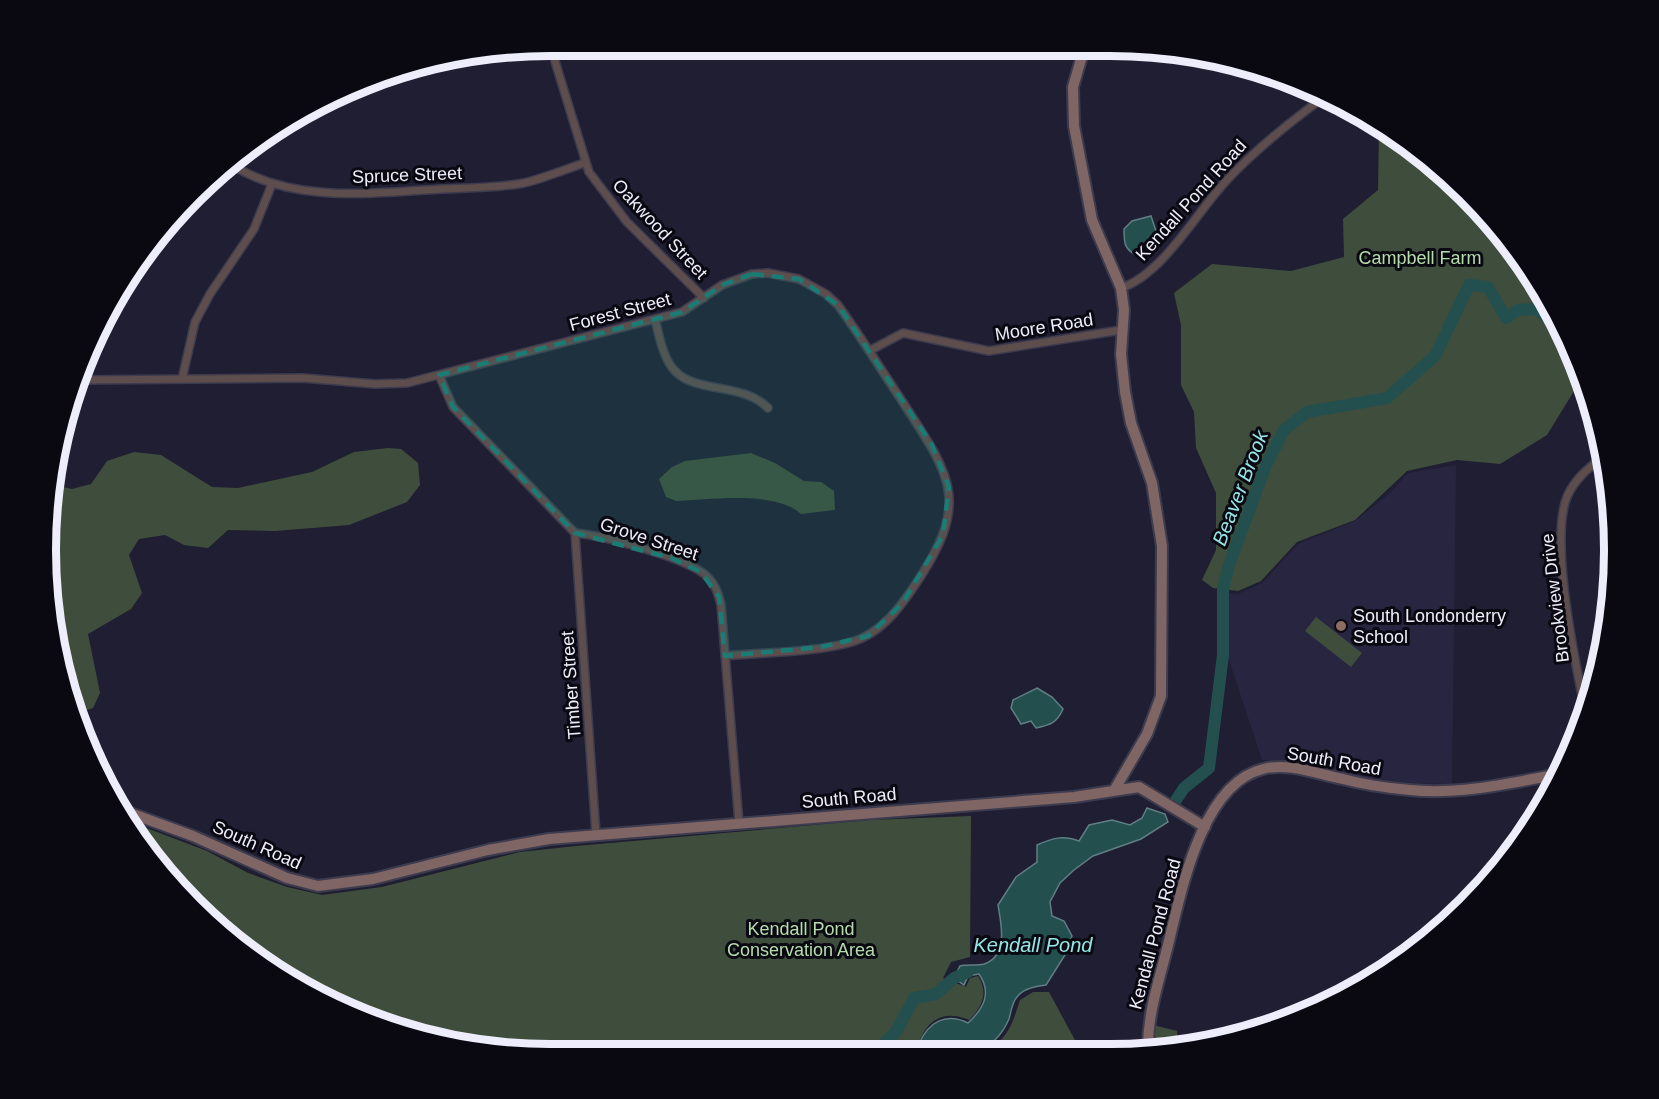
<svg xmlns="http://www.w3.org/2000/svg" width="1659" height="1099" viewBox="0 0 1659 1099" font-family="Helvetica,sans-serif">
	<rect width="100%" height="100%" fill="#201e32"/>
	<path fill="#282540" d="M1456,465L1452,784L1412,783L1350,775L1310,765L1262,760L1228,657V594H1238L1262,583L1298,544L1355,521L1390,493L1408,473Z"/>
	<path fill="#3f4e3c" d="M1379,128L1442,170L1510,243L1562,327L1582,378L1547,435L1500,464L1457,460L1407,471L1355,520L1297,542L1261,581L1238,591L1213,588L1202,580L1216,550V493L1196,448L1194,412L1181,385V325L1174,293L1212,264L1291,271L1344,257L1343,219L1378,190Z
		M388,448L401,449L418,463L420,485L407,502L349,525L275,531L228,530L208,548L184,545L165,535L139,539L129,555L142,593L131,609L88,634L100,693L93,708L79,713L55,648L46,516L53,485L72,489L91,484L107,461L134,452L161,455L212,487L238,488L312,472L354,452Z
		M751,453L775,463L804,481L821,482L834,491L835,510L801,514C775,490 710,500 676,501L666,497L659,479L672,467L685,461Z
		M1316,617L1362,653L1351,667L1305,631Z
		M971,816L970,957L951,962L943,978L966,987L970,978L978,976C989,993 982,1007 969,1020C944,1009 926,1020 918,1045L926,1052L483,1050L327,1002L217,929L128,821L207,851L248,873L287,887L322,895L382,887L520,852L576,846L871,820Z
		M1033,992H1049L1082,1053L984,1052C1008,1039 1012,1025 1020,1000Z
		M1153,1025L1177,1031L1178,1047L1151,1051Z"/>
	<path fill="#234f4f" stroke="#607e83" stroke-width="1.5" d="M1151,216L1156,231L1150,244L1136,255C1124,249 1124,242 1124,229L1132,221Z
		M1037,688L1052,697L1063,709C1057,723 1050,725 1036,728L1031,721L1021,724L1011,708L1013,700Z
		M1147,808L1165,814L1168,822L1141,839L1093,856L1074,870L1060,883L1050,902L1052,916L1064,921L1072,936L1065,955L1046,985C1037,986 1023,988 1017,997C1012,1002 1011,1012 1009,1019C996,1048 979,1052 949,1052L942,1043H934L927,1050L919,1044C928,1022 946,1012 968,1023C984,1008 992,993 979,974L968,976L964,985L954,978L960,966C967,964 976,966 984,964C1009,956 1001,923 998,905L1016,877L1037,862V845C1053,838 1062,835 1079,841L1089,825L1112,820L1130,825L1142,818Z"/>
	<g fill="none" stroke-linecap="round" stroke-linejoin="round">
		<path stroke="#234f4f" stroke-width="12" d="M1176,800L1184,788L1209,768L1223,655V590L1229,565L1266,465L1284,430L1307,412L1387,398L1435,356L1469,285L1488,287L1506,318L1518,310L1536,309L1548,319L1554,313
			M876,1052L896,1032L914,998L936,994L954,978L968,972"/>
		<defs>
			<path id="street" d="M550,45L589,172L627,222L704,298
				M232,165C294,204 372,193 442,189C469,188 497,188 524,183C544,178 564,170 584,163
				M1121,288C1163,274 1196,213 1226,181C1256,149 1291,121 1327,95
				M655,319C659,335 663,359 675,371C697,394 743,382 768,408
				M869,351L903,333L989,351L1121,330
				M439,375L453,407L575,533C605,536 679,556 703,573C714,581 718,592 721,605L739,823
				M182,379L195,322L210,294L254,229L272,184
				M78,380L303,378L375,384L407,383L682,312L722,285L752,274L768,273L799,279L826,294L838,305C861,337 882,371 904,404C953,479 970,503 915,585C899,609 881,633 852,642C812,653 766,652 725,656
				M575,533L596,834
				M1586,715C1576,666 1549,541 1567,497C1574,480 1588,468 1603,457"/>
			<path id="secondary" d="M1084,49L1073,87L1074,126L1092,220L1121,288L1124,310L1121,354L1125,392L1131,423L1152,483L1162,546L1161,696L1147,734L1115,789
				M119,809L193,836L287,878L318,886L373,879L488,850L549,839L1074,797L1139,787L1205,827
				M1148,1052C1147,1015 1159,981 1168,945C1181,893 1201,784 1263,769C1289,762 1317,774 1343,779C1365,785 1388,788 1410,790C1460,795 1511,783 1559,774"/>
		</defs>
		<use href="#street" stroke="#3d3b4e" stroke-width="10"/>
		<use href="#secondary" stroke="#3d3b4e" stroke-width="14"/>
		<use href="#street" stroke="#5d4d4c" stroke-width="7"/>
		<use href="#secondary" stroke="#7f6564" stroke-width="10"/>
	</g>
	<path fill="#1a7c75" fill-opacity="0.2" stroke="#1a7c75" stroke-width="4.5" stroke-dasharray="12 8" stroke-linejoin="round" d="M752,274L799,279L838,305L931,443L949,487L943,535L903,603L868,636L821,647L725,656L719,597L701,572L671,558L575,533L453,407L439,375L682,312L722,285Z"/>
	<circle fill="#8d6e63" stroke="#0a0912" stroke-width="2" cx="1341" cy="626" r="6"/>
	<g text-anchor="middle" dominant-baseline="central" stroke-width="6" stroke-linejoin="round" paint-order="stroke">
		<g font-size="18" fill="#ededfb" stroke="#0a0912">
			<text transform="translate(407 175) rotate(-2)">Spruce Street</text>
			<text transform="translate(1191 200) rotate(-48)">Kendall Pond Road</text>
			<text transform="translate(660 229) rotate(47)">Oakwood Street</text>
			<text transform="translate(620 312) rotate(-15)">Forest Street</text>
			<text transform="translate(1044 327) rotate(-9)">Moore Road</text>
			<text transform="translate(649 539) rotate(18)">Grove Street</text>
			<text transform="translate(1555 598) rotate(-97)">Brookview Drive</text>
			<text transform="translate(571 685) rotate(-94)">Timber Street</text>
			<text transform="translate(1334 761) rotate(10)">South Road</text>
			<text transform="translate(849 798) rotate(-5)">South Road</text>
			<text transform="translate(257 845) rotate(24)">South Road</text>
			<text transform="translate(1155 934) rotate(-75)">Kendall Pond Road</text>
		</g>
		<g font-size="18" fill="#b5ddab" stroke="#0a0912">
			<text x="1420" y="258">Campbell Farm</text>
			<text x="801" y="929">Kendall Pond<tspan x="801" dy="21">Conservation Area</tspan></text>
		</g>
		<g font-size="18" fill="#ededfb" stroke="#0a0912" text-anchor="start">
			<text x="1353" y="616">South Londonderry<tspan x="1353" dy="21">School</tspan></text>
		</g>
		<g font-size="20" font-style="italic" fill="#96e6e6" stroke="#0a0912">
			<text transform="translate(1240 488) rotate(-69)">Beaver Brook</text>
			<text x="1033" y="945">Kendall Pond</text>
		</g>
	</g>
	<path d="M0 0H1659V1099H0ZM550 56H1110A494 494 0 0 1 1604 550V550A494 494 0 0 1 1110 1044H550A494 494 0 0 1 56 550V550A494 494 0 0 1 550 56Z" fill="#0a0912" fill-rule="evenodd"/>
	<path fill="none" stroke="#ededfb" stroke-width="8" d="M550 56H1110A494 494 0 0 1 1604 550V550A494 494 0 0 1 1110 1044H550A494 494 0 0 1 56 550V550A494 494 0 0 1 550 56Z"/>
</svg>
